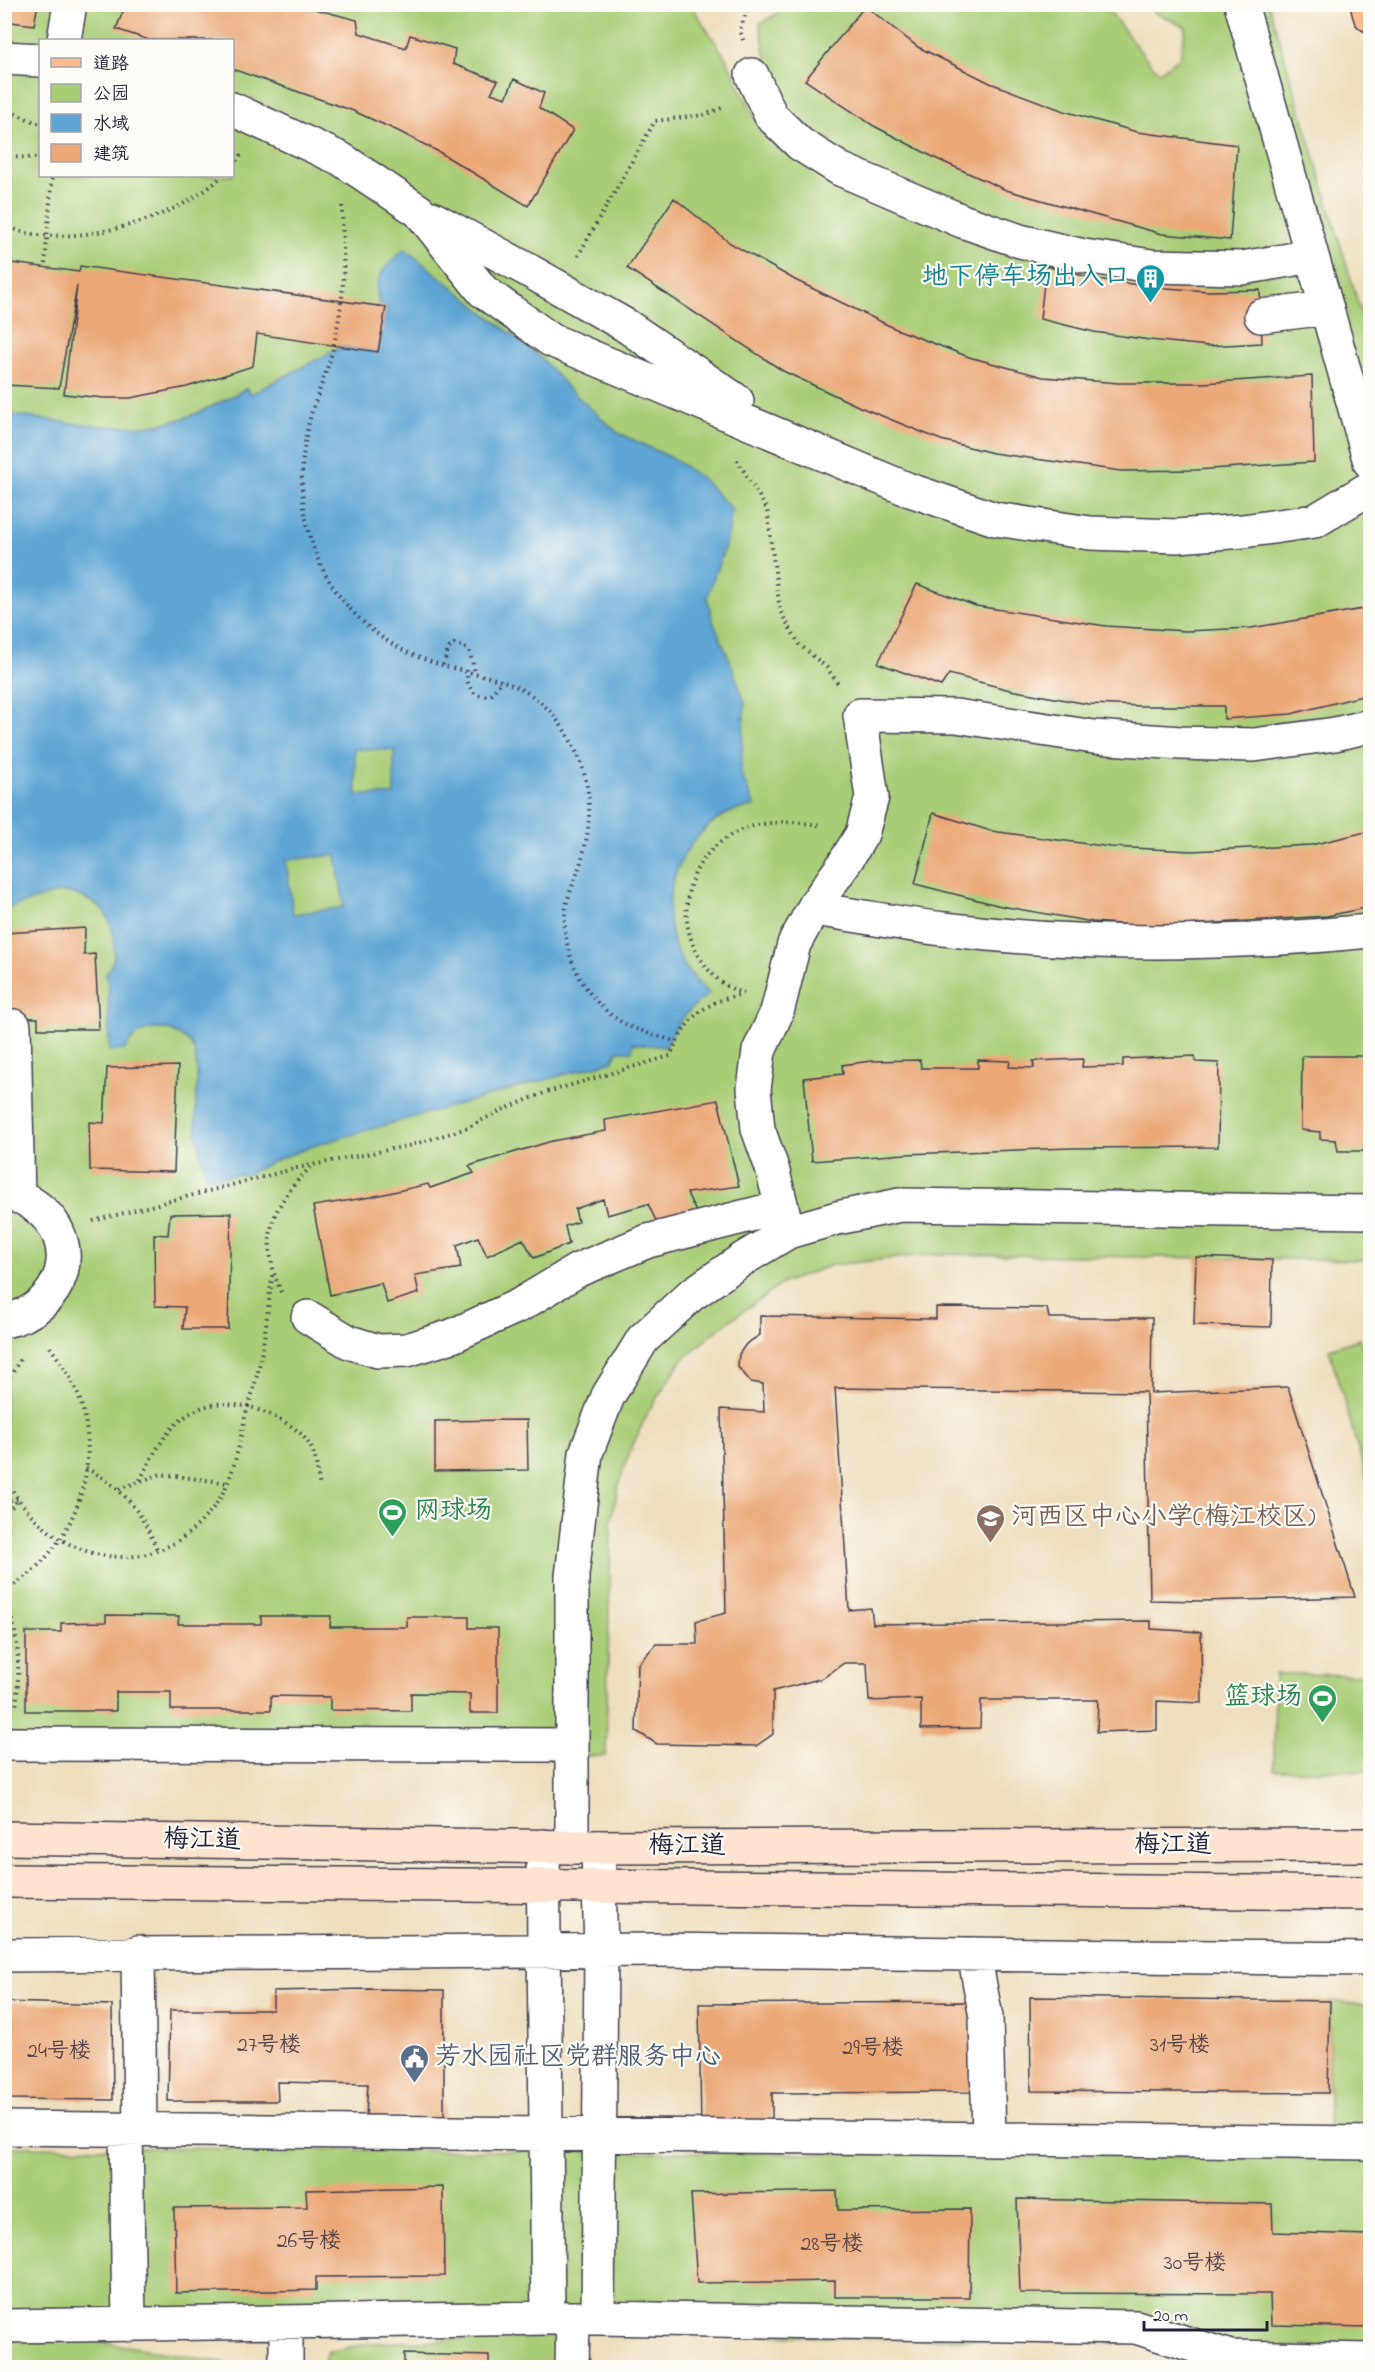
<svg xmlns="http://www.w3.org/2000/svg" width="1375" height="2372" viewBox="0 0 1375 2372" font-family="'Indie Flower','LXGW WenKai TC',sans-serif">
	<rect width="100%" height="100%" fill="#fdfcf7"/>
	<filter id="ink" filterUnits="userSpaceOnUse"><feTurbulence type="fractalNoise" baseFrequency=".0167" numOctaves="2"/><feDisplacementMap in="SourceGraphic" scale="12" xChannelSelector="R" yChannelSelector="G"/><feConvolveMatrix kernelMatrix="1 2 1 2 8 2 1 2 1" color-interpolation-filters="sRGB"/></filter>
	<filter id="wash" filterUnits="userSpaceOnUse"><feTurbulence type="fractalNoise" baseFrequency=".008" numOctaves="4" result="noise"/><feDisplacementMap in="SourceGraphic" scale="24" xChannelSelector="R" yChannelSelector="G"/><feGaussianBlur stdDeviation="1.35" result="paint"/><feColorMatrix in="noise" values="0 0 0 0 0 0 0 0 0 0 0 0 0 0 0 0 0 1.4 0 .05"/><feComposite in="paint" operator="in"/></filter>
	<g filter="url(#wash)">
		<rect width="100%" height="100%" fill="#eedebd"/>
		<path fill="#a9cd77" stroke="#667859" stroke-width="1.5" fill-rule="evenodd" d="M5,5H691L727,60L757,122L769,74L760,24L790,5H1104C1124,27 1137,51 1159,72L1180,57L1186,27L1152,11L1150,5H1269L1370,343V1260L934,1254L832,1265L783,1283L722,1326L681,1361L649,1410L630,1451L618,1486L611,1521L606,1756L5,1751ZM40,40H232V176H40Z
			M1360,1339L1370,1376V1490L1329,1349Z
			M1275,1674L1370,1675V1771L1274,1770Z
			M1330,2001L1370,2006V2348L5,2319V2147L1328,2157Z
			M55,2334L226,2363L245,2367H5L4,2337Z
			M561,2336V2367L322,2368L327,2352L369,2343Z"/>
		<path fill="#5fa6d5" stroke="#406488" stroke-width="1.5" fill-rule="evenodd" d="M405,249L541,358L568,388L618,433L674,459L704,480L732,510L727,540L707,597L713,621L730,661L745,703L741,773L755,807C748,808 739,808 733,811C684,832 658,891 673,941C680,963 693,978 709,994C688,1010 675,1023 666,1047L633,1043L632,1051H618L612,1061L322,1143L278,1159L248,1174L206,1178C203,1160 197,1141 196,1123C194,1097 202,1071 192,1046C190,1042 186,1040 182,1037C162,1022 135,1028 125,1050L109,1051L108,983L106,974C119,959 115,933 107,916C100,903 77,893 63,892C54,892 17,906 5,909V421L14,415C66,423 134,435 184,418C206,411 226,399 247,388L251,394L341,347L378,352L386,307L379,304C372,276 385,266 405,249ZM354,749L394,750V795H357ZM336,855L344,907L293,914L286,860Z"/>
		<g id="blocks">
			<path fill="#eba776" d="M4,4H38L34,25L4,21Z
				M126,4H313L311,8L357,20L359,33L406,48L410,35L455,49L453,64L498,81L491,93L506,98L514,79L544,93L539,108L573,130L528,206L439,152L398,131L351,110L232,69V40H149L116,29Z
				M865,6L918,47L990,83L1064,111L1137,132L1237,145L1230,240L1162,234L1006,190L937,159L874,126L805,80Z
				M674,198L730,243L795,280L896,329L969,357L1043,377L1119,383H1202L1312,376L1314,462L1196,470L1121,471L993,453L941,440L860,407L783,371L627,268Z
				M4,262L79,272L80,266L386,307L378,352L257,334L253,366L225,375L187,387L130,398H104L64,394L77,286L59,388L6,385Z
				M1046,266L1091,278L1152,287L1208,291L1260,290L1262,343L1208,346L1150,340L1094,332L1040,319Z
				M917,584L976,606L1106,626L1186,631L1251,628L1369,608L1370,694L1291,714L1224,719V706H1142L1088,704L1010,690L949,674L941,686L878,663Z
				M933,813L991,831L1111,847L1192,851L1311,845L1370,831V907L1327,916L1156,927L1093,922L1001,906L915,884Z
				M85,928L84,955L95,954L99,1029H38V1018L4,1017V933Z
				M1195,1056L1196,1062L1219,1063L1218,1147L1071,1148L905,1154L812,1161L804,1078L843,1074L842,1065L871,1061L920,1060L921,1068H978V1060L1010,1061L1009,1067L1034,1068L1033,1061L1083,1059L1082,1067L1123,1066V1059Z
				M1302,1056H1370V1140H1368L1367,1151H1338L1336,1140L1320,1139V1132L1301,1130Z
				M178,1066L174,1172L90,1170L89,1122L104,1123L107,1068Z
				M718,1100L739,1186L687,1193L696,1212L657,1223L648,1204L607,1215L603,1199L575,1209L578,1222L565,1226L569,1244L534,1258L523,1239L487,1256L478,1237L457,1245L461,1268L415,1275L419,1293L387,1303L381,1283L330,1295L313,1206L371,1197L428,1184L430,1188L474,1173L469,1166L552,1141L606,1131L605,1120Z
				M231,1213L228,1329H183L185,1307L155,1306L154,1234L168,1235L170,1214Z
				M1196,1257L1272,1260L1271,1327L1194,1325Z
				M936,1307L1047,1308L1049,1318H1152L1151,1393L1288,1387L1355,1597L1202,1601L1150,1600L1146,1392L835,1388L849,1610L871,1608L873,1624L1151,1621V1629L1201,1632L1202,1703L1157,1701V1730L1097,1732L1098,1700H981L980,1728L921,1729V1699L869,1701L867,1663H844L823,1678L773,1691V1734L756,1746L657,1744L636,1731L638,1664L656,1644H697L696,1621L726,1613L721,1409L764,1412L763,1384L751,1382L738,1367L739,1354L746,1344L760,1335V1316L936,1319Z
				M527,1420L528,1470L435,1471V1421Z
				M106,1615L179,1616L178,1624H261V1616H331L330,1627H407V1617H469V1628H498V1713H470V1694L411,1693V1711L330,1710V1697L271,1696V1710H171V1692H116V1711H26V1632H61V1623L106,1622Z
				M369,1989L444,1990V2118L366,2117L368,2084L277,2082L278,2101H168L170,2010H273V1991Z
				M1030,1997L1330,2001L1328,2093L1031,2091Z
				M4,2002L112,2005L113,2100L4,2099Z
				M973,2002L975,2092L772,2093V2131L701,2130L699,2004Z
				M443,2187L444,2276L316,2277V2290L176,2293L174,2208L307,2207L306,2190Z
				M837,2191L838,2210L970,2209L969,2297H835V2281L697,2283L691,2194Z
				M1017,2199L1272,2204L1273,2232L1370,2235V2327L1271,2325L1270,2294L1020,2293Z
				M404,2354L489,2356V2368H404Z"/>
		</g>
	</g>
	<g filter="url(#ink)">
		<use href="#blocks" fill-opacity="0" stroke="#413e4e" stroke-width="1.5"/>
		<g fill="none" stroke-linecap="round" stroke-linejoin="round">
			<defs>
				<path id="street" d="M1241,4L1370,462
					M64,40L70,4
					M4,58L40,60
					M752,75L771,116L800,144L840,169L962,221L1020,241L1084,256L1152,266L1242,268L1312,256
					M232,109L341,159L419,211L483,291L551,340L907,489L995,519L1090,533L1177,536L1243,531L1315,521L1370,488
					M432,218L526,269L625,325L737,401
					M1261,316L1327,308
					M813,909C857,915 900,924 944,929C1085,947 1229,945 1370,931
					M14,1026L18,1197
					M4,1193C15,1194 26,1199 34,1205C86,1242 64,1310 4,1321
					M788,1232L772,1168L758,1129L754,1089L759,1051L777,1012L794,944L817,902L842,867L862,834L872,797L860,715L956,716L1094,737L1181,743L1254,745L1335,734L1370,726
					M308,1317L349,1342L378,1351L407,1350L452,1336L520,1305L578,1270L648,1241L782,1207
					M4,1744L572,1745
					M543,1846L548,2318H573L572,2368
					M572,1847V1576L586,1453L608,1396L643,1339L691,1295L743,1259L788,1232L837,1218L900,1205L1370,1212
					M138,1952L140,2130
					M974,1954L986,2017L989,2138
					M4,1955L659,1950L1370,1959
					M4,2128L1370,2143
					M126,2129L129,2325
					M575,2318H598L601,1950L598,1847
					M598,2318L1136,2327L1230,2357L1370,2360
					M4,2326L548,2318
					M286,2368V2322"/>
				<path id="secondary" d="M4,1838L572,1847L1370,1845
					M4,1881L1370,1893"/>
				<path id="primary" d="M1367,4L1370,15"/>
			</defs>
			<use href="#street" stroke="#413e4e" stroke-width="36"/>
			<use href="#secondary" stroke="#413e4e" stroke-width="36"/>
			<use href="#primary" stroke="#413e4e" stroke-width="36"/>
			<path stroke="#413e4e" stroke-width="4" stroke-dasharray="1.5 4.5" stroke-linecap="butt" d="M743,40L740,30L749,4
				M4,109L40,124
				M4,157L40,158
				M232,165L242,154
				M342,206C342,236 345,267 342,296C340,313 337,331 333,348C328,369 320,388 313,408C299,453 298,498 312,543C329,597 374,642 426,660C487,682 531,672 569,738C593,779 594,820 580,865C575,881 566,898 565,915C562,955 585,998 617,1019C634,1031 657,1035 676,1042
				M4,225C13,228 22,233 31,234C89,243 180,218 222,176
				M578,256L655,121L704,115L724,107
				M45,264L52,176
				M737,460L767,509L780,611L799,644L827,668L839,685
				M443,665L449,648L454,644L462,646L469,650L475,672
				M467,670C466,687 473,700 492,694L502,680
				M744,993C727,989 714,978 704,964C669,916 688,849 746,828C772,820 797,821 823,826
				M93,1221L297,1168L412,1145L467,1128L502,1110L544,1093L670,1056C688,1017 701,1003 743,994
				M281,1292C258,1237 271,1205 313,1165
				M4,1387L22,1356
				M86,1468C124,1488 142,1512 158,1552
				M4,1475C49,1567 160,1591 220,1498C236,1472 240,1436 248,1406C269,1414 297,1424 309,1444C317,1456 317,1473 320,1487
				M140,1480C157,1447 175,1410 216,1404C226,1403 238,1406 248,1406C264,1362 266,1317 273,1271
				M119,1489L161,1474L228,1483
				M4,1501L18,1499
				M4,1517L18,1499
				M4,1591C70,1555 104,1472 80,1400C74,1380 60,1362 48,1344
				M4,1597C20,1633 20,1669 16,1707"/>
			<use href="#street" stroke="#fff" stroke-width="33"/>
			<use href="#secondary" stroke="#fee3d1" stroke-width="33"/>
			<use href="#primary" stroke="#fcba8d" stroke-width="33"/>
		</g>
	</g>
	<defs>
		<symbol id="building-pin" viewBox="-11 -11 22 30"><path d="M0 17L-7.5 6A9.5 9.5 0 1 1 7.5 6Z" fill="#0f9aa8" stroke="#fdfcf7"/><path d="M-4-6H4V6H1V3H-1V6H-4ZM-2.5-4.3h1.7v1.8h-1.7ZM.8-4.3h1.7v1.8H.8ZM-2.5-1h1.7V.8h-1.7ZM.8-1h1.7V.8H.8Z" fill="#fff"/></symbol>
		<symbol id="stadium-pin" viewBox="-11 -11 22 30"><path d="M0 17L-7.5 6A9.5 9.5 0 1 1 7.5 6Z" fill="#2e9e5b" stroke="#fdfcf7"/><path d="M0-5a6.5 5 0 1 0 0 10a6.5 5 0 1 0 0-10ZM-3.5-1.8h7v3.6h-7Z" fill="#fff"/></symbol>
		<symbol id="school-pin" viewBox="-11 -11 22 30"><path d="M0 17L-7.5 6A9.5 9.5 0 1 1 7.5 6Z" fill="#8d6e63" stroke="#fdfcf7"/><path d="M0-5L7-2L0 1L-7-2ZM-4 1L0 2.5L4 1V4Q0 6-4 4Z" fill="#fff"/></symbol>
		<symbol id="civic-pin" viewBox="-11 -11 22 30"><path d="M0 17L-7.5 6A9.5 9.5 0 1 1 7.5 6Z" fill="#5c6f8a" stroke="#fdfcf7"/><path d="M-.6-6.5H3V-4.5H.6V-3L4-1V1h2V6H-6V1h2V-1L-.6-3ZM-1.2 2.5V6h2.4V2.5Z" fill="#fff"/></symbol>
	</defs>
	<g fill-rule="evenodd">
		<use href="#building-pin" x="1134" y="262" width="33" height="45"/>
		<use href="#stadium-pin" x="376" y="1496" width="33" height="45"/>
		<use href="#school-pin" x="974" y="1502" width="33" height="45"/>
		<use href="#stadium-pin" x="1306" y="1682" width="33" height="45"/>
		<use href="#civic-pin" x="398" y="2042" width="33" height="45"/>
	</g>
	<g text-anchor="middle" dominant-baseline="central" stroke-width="4.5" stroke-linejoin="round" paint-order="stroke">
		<g font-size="22" fill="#54434a">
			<text x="269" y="2046">27号楼</text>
			<text x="1180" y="2046">31号楼</text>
			<text x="873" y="2049">29号楼</text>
			<text x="59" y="2052">24号楼</text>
			<text x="309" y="2242">26号楼</text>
			<text x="832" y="2245">28号楼</text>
			<text x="1195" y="2264">30号楼</text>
		</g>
		<g font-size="26" fill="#0d838f" stroke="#fdfcf7" text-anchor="end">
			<text x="1130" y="278">地下停车场出入口</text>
		</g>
		<g font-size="26" fill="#27864d" stroke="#fdfcf7" text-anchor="start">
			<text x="414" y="1512">网球场</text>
			<text x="1302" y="1698" text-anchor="end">篮球场</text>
		</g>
		<g font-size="26" fill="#785e54" stroke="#fdfcf7" text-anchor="start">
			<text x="1011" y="1518">河西区中心小学(梅江校区)</text>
		</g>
		<g font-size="26" fill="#22223b" stroke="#fdfcf7">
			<text transform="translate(202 1841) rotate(1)">梅江道</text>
			<text x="1173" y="1846">梅江道</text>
			<text x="687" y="1847">梅江道</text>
		</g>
		<g font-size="26" fill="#4e5e75" stroke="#fdfcf7" text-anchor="start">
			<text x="435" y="2058">芳水园社区党群服务中心</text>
		</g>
	</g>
	<rect width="1375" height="2372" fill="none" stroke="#fdfcf7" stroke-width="24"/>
	<rect x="39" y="39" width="195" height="138" fill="#fdfcf7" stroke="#a5a5ac" stroke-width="1.5"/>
	<rect x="51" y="58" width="30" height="9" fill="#fcba8d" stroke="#a5a5ac" stroke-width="1.5"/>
	<text x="93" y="69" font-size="18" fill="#22223b">道路</text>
	<rect x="51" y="84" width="30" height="18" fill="#a9cd77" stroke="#a5a5ac" stroke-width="1.5"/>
	<text x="93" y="99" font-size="18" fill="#22223b">公园</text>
	<rect x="51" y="114" width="30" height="18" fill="#5fa6d5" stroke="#a5a5ac" stroke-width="1.5"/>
	<text x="93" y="129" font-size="18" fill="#22223b">水域</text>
	<rect x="51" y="144" width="30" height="18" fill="#eba776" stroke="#a5a5ac" stroke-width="1.5"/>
	<text x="93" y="159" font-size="18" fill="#22223b">建筑</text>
	<path d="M1144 2321v9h123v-9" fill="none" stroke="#22223b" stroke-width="3"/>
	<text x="1153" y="2321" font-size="18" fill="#22223b" stroke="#fdfcf7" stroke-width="4.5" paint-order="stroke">20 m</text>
</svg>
